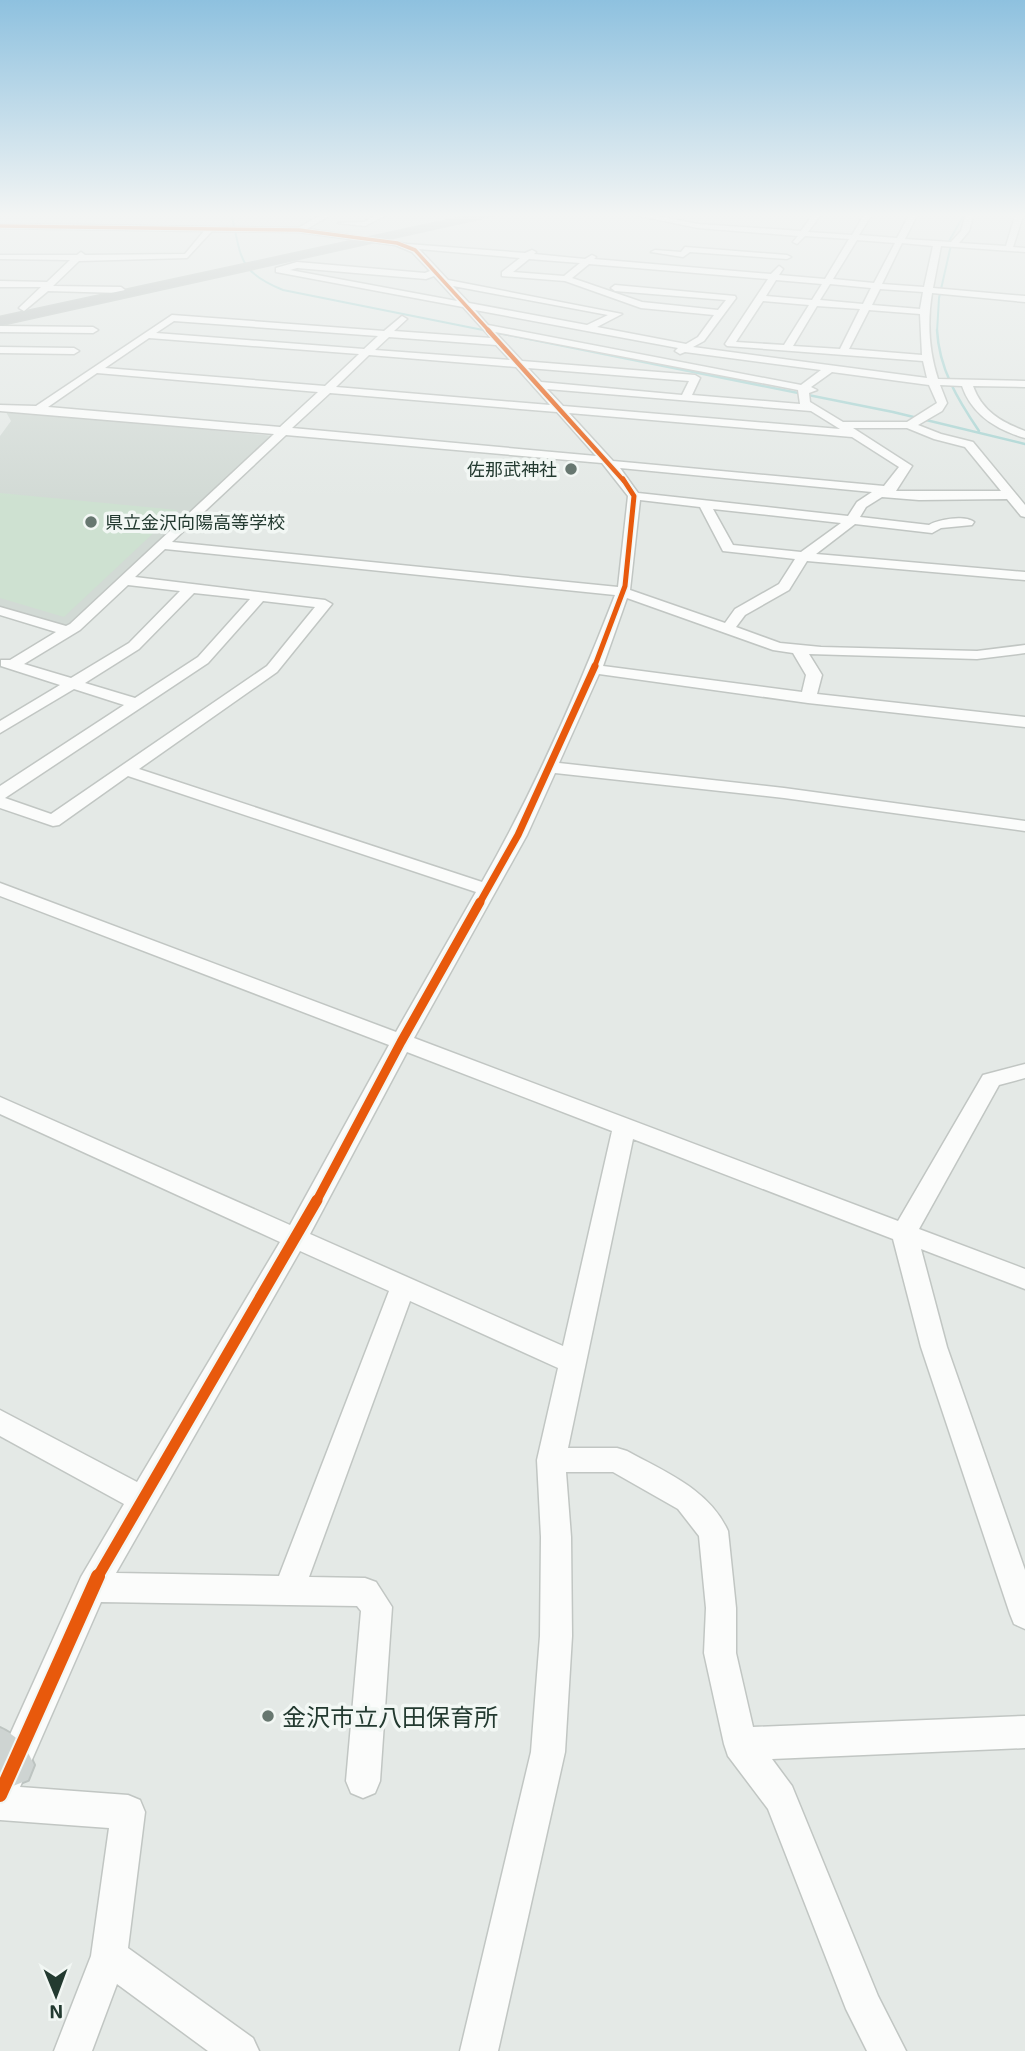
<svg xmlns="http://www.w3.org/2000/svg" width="1025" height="2051" viewBox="0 0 1025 2051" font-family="'Exo 2','Noto Sans JP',sans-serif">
	<rect width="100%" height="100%" fill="#e4e9e6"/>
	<path fill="#d2dad5" d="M13,411L274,436L71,625L64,626L0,608V436L11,421L6,412Z"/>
	<path fill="#cee1d1" d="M0,493L178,510L64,617L0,598Z"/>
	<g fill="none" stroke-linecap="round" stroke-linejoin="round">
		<path stroke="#a8d4d2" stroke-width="2" d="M231,213C242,258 237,271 283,290L493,332
			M937,332L939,298L951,245L948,243L965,213"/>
		<path stroke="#a8d4d2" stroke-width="2.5" d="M484,330L893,412L1025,444
			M937,330C939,369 958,400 979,431"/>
		<defs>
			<path id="minor" d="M324,213H334L307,229L407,244L525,253L532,250L536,252L534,254L585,259L592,255L596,257L594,259L771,274L779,266L783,269L779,275L825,279L849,239L805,236L797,244L793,242L798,236L698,228L625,213H643L698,224L801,231L814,213H822L808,232L852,235L865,213H873L859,235L897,238L910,213H918L905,239L951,242L961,231L966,213H974L969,231L959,243L1006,246L1016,213H1024L1013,247L1025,248V252L941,246L933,288L1025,296V302L932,293C927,323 929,351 938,379L1025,381V387L973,386C982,411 1001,422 1025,431V438C997,430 972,415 962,386L940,385L947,403L942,411L918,425L941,434L973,442L1025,505V517L1021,516L1007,499L919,500L882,497L866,507L860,517L929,525C939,519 965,515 974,522L972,525L941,528L932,533L855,524L816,554L1025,572V580L807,561L789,590L745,615L736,627L780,643L821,647L977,651L1025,645V653L977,659L809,654L822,675L817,694L1025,717V727L808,703L599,674L559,763L784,788L1025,821V831L784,798L555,773L527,835L414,1038L898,1221L983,1075L1025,1064V1078L999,1085L919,1229L1025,1269V1289L921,1249L947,1347L1025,1570V1629L1014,1624L1010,1614L921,1347L893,1239L633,1139L568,1448H617L627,1451C665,1472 709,1489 728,1531L736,1608V1653L753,1727L1025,1716V1748L772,1759L792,1786L878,1996L906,2051H867L846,2009L768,1809L728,1756L724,1744L704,1653L706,1608L699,1536L678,1509L613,1472H566L571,1537L572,1636L565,1752L498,2051H460L531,1752L540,1636L541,1537L537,1460L558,1368L410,1301L309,1577L365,1578L376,1582L392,1607L380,1781L375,1793L363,1798L351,1793L346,1781L361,1611L357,1606L101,1602L20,1787L128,1795L140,1800L145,1812L128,1948L253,2038L259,2051H208L117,1984L92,2051H54L91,1956L109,1828L0,1820V1757L81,1577L124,1504L0,1436V1410L137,1482L280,1242L0,1114V1097L290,1225L389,1045L0,896V883L396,1032L476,892L128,776L59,825L53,826L0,808V786L124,705L74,689L0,733V721L60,685L1,666V660H10L56,632L0,615V607L66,626L70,624L274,434L0,411V405L36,406L172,315L384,331L402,316L407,319L394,331L491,338L463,307L276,272V268L297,262L425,273L430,271L412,252L395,245L299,232L212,231L187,258L79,261L53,286L121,287L125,290L121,293L48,291L24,311L19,308L21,306L41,287H0V281L47,282L70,260L0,259V255H77L81,252L85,255L185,254L204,231L0,228V224L298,228ZM857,240L895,243L874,283L833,279ZM902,243L933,246L924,287L882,284ZM419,249L520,258L502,272V276L565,281L641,308L714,315L698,337L686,344L597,327L622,314L448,280ZM529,259L580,263L564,276L513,272ZM589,264L768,279L725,344L727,346L923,361L927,378L693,347L704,341L736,298L735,296L615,285L611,288L615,291L726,300L718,310L642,302L572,278ZM297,268L426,279L434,276L457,301L290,270ZM776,280L822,284L812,300L766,296ZM830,284L871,288L863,304L820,300ZM453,286L608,315L587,325L469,303ZM880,289L923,292L920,309L872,305ZM763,301L809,305L784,345L736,342ZM817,306L860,309L840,349L793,346ZM475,310L678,348L675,351L680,354L685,352L821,370L801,385L488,325ZM869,310L920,314L922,355L849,349ZM174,321L378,336L364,349L156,333ZM495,332L798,390L800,404L692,395L700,378L695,375L522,361ZM389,337L496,345L510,360L375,350ZM149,338L359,354L325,386L105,368ZM369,355L516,367L550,405L336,387ZM528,368L689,381L682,395L541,382ZM832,372L929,385L937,403L907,422H843L810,402L809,393L817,390L811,387ZM97,373L318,392L280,427L48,407ZM547,389L811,411L840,429L563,406ZM330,393L557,412L596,456L292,428ZM569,413L852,437L899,467L884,486L613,461ZM853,428H907L934,439L965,447L1001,491H896L912,466ZM286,435L602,463L628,496L618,587L172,542ZM620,468L872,492L857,502L848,516L638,493ZM640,500L700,507L723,551L795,559L779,584L735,609L725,623L630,590ZM713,509L841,523L801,552L733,545ZM165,549L615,595C577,693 534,791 482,882L139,769L277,672L332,604L325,600L135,577ZM128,585L180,591L129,643L71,678L24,664L80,630ZM194,593L250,599L198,657L135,698L85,683L139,649ZM627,598L773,650L793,653L806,675L802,692L603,666ZM263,601L315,607L267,666L51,814L5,798L208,663ZM407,1052L612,1131L563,1346L310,1234ZM300,1251L389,1291L279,1576L116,1573Z
				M380,213H390L365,226L338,223L364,222Z
				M685,247L787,255L791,257L787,259L690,252L683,257L651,252L655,250L681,252Z
				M0,326L93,327L98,330L93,333L0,332Z
				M0,347L74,348L79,351L74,354L0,353Z"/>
			<path id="major" d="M0,1728C18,1736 26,1747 34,1765L28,1780L13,1786L0,1780Z"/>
			<path id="highway" d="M482,213H504L0,325V317Z"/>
		</defs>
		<use href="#minor" stroke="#c1c6c3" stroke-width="3"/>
		<use href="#major" stroke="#bdc4c1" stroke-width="4"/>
		<use href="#highway" stroke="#bdc4c1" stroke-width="3"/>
		<use href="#minor" fill="#fbfcfb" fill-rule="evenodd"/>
		<use href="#major" fill="#ced4d2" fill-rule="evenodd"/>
		<use href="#highway" fill="#bbc1bf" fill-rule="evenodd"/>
		<defs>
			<path id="cycleway-far6" d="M0,226L299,230L397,243L415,250L490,332"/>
			<path id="cycleway-far5" d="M488,330L624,481"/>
			<path id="cycleway-far4" d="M594,668L625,586L634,496L623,479"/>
			<path id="cycleway-far3" d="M479,904L518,835L595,666"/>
			<path id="cycleway-far2" d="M316,1202L401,1042L480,902"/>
			<path id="cycleway-far1" d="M97,1578L317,1200"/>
			<path id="cycleway" d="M0,1795L98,1576"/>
		</defs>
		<use href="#cycleway-far6" stroke="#f2f7f4" stroke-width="5"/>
		<use href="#cycleway-far5" stroke="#f2f7f4" stroke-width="7"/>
		<use href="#cycleway-far4" stroke="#f2f7f4" stroke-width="8"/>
		<use href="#cycleway-far3" stroke="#f2f7f4" stroke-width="10"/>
		<use href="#cycleway-far2" stroke="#f2f7f4" stroke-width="13"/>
		<use href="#cycleway-far1" stroke="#f2f7f4" stroke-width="16"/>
		<use href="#cycleway" stroke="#f2f7f4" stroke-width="18"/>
		<use href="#cycleway-far6" stroke="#e8590c" stroke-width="3.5"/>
		<use href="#cycleway-far5" stroke="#e8590c" stroke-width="4.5"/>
		<use href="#cycleway-far4" stroke="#e8590c" stroke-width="5"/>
		<use href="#cycleway-far3" stroke="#e8590c" stroke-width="7"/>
		<use href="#cycleway-far2" stroke="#e8590c" stroke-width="9"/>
		<use href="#cycleway-far1" stroke="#e8590c" stroke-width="11"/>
		<use href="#cycleway" stroke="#e8590c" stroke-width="14"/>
	</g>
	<linearGradient id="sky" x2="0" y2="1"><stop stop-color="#8ec1df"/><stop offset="0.43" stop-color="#f3f5f4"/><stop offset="1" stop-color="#f3f5f4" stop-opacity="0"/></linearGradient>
	<rect width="1025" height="500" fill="url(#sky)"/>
	<g fill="#677770" stroke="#f2f7f4" stroke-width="2.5">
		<circle cx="571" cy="469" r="7"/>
		<circle cx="91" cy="522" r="7"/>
		<circle cx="268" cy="1716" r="7"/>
	</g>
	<g text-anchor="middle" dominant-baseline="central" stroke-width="7" stroke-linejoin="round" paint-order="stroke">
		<g font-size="18" fill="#233a30" stroke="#f2f7f4" text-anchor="end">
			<text x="557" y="469">佐那武神社</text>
			<text x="105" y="522" text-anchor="start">県立金沢向陽高等学校</text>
		</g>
		<g font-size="24" fill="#233a30" stroke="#f2f7f4" text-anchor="start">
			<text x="282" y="1716">金沢市立八田保育所</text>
		</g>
	</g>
	<g transform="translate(56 1995) rotate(179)" stroke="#f2f7f4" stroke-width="5" paint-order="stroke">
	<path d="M0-5L12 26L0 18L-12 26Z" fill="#233a30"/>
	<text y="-10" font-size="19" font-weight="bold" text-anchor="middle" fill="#233a30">N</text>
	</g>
</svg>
